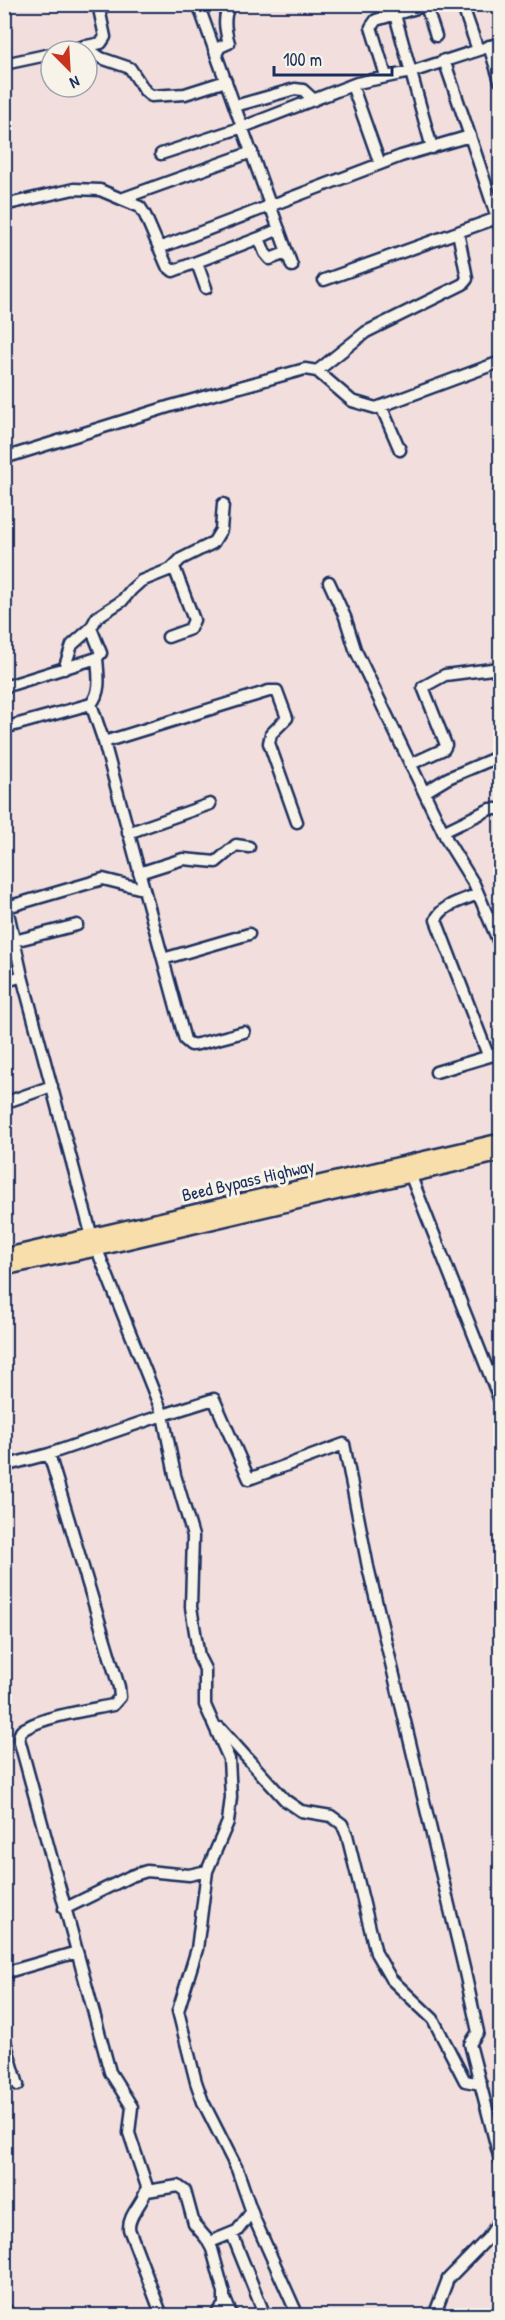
<svg xmlns="http://www.w3.org/2000/svg" width="505" height="2320" viewBox="0 0 505 2320" font-family="'Patrick Hand',sans-serif">
	<rect width="100%" height="100%" fill="#f2dfdd"/>
	<filter id="ink" filterUnits="userSpaceOnUse"><feTurbulence type="fractalNoise" baseFrequency=".0167" numOctaves="2"/><feDisplacementMap in="SourceGraphic" scale="12" xChannelSelector="R" yChannelSelector="G"/><feConvolveMatrix kernelMatrix="1 2 1 2 8 2 1 2 1" color-interpolation-filters="sRGB"/></filter>
	<g filter="url(#ink)">
		<g fill="none" stroke-linecap="round" stroke-linejoin="round">
			<defs>
				<path id="minor" d="M198,4L292,266
					M392,4L432,148
					M462,4L478,50
					M426,6L436,36
					M84,46L101,58L130,68L145,91L151,96L185,94L226,81
					M489,46L500,81
					M63,51L101,43L105,37L98,4
					M216,54L220,47L229,43C225,30 222,15 231,4
					M444,60L470,136
					M4,64L51,54
					M386,76L371,27L376,20L430,4
					M352,85L380,164
					M235,106L295,89L303,90L314,100
					M161,154L243,127L357,83L411,72L500,43
					M121,199L252,152
					M4,205L74,189L100,190L140,207L145,215L167,266L173,271L259,238
					M279,229L259,238L265,253L270,259L286,253
					M159,248L401,156L470,136L500,227
					M197,263L206,288
					M324,280L497,218
					M317,371L366,332L463,284L467,279L466,273L458,232
					M381,406L400,450
					M4,458L171,406L305,369L317,371L352,401L376,408L500,362
					M329,582L345,617L355,649L448,842L474,884L500,945
					M91,628L101,653L97,658
					M168,637L190,629L194,620L174,567
					M64,669L72,645L91,628L97,617L122,601L131,590L141,581L171,569L181,559L213,543L221,530L223,504
					M4,687L97,658C98,674 102,691 91,704
					M4,728L91,704L104,742L185,1040L191,1045L198,1044L244,1032
					M104,742L269,691H277L287,718L271,734L269,743L297,822
					M411,764L444,749L446,745L423,687L445,675L500,668
					M425,792L448,778L500,756
					M443,832L490,809H500
					M128,833L210,804
					M139,873L183,859L216,862L236,845L249,847
					M4,894L22,976L92,1237L163,1415L214,1399L249,1479L344,1444L368,1567L464,1968L478,2032L470,2044L500,2160
					M478,894C464,900 441,905 436,920L488,1055
					M7,907L103,879L143,889
					M14,941L77,925
					M163,959L249,934
					M4,982L22,976
					M436,1072L500,1053
					M4,1103L52,1086
					M410,1174L500,1401
					M49,1454L119,1687L120,1697L113,1705C89,1710 46,1716 26,1728C21,1730 19,1734 19,1739L110,2072L132,2107L129,2133L147,2187C145,2202 128,2214 129,2229L162,2316
					M4,1466L49,1454L163,1415L175,1475L193,1536L191,1607L199,1657L205,1669V1705L229,1759L231,1797L228,1822L207,1871L197,1949L178,2011L196,2082L203,2102L237,2169L254,2218L298,2316
					M220,1728L285,1800L301,1811L331,1816L342,1824L347,1835L376,1953L391,1979L433,2019L465,2081L481,2084
					M64,1909L131,1876L147,1871L189,1875L207,1871
					M4,1973L77,1952
					M4,2038L18,2085
					M147,2191L178,2186L185,2191L194,2224L206,2238L212,2249L224,2293V2305L215,2316
					M232,2234L265,2316
					M210,2242L237,2231L252,2211
					M225,2299L232,2316
					M4,2307L10,2316
					M434,2316L448,2279L488,2238L500,2220"/>
				<path id="highway" d="M4,1257L500,1142
					M4,1267L96,1248L500,1153"/>
			</defs>
			<use href="#minor" stroke="#1b2f5e" stroke-width="15"/>
			<use href="#highway" stroke="#1b2f5e" stroke-width="20"/>
			<use href="#minor" stroke="#f7f3e8" stroke-width="10"/>
			<use href="#highway" stroke="#f8deab" stroke-width="15"/>
		</g>
	</g>
	<g text-anchor="middle" dominant-baseline="central" stroke-width="6" stroke-linejoin="round" paint-order="stroke">
		<g font-size="18" fill="#1b2f5e" stroke="#f7f3e8">
			<text transform="translate(248 1180) rotate(-13)">Beed Bypass Highway</text>
		</g>
	</g>
	<rect width="505" height="2320" fill="none" stroke="#f7f3e8" stroke-width="24"/>
	<rect x="12" y="12" width="481" height="2296" fill="none" stroke="#1b2f5e" stroke-width="2" filter="url(#ink)"/>
	<g transform="translate(69 69) rotate(156)"><circle r="28" fill="#f7f3e8" stroke="#9fa5b1" stroke-width="1.5"/>
	<path d="M0-4.5L10 22L0 15L-10 22Z" fill="#c8321e"/>
	<text y="-9" font-size="16" font-weight="bold" text-anchor="middle" fill="#1b2f5e">N</text>
	</g>
	<path d="M274 66v9h118v-9" fill="none" stroke="#1b2f5e" stroke-width="3"/>
	<text x="283" y="66" font-size="18" fill="#1b2f5e" stroke="#f7f3e8" stroke-width="4.5" paint-order="stroke">100 m</text>
</svg>
